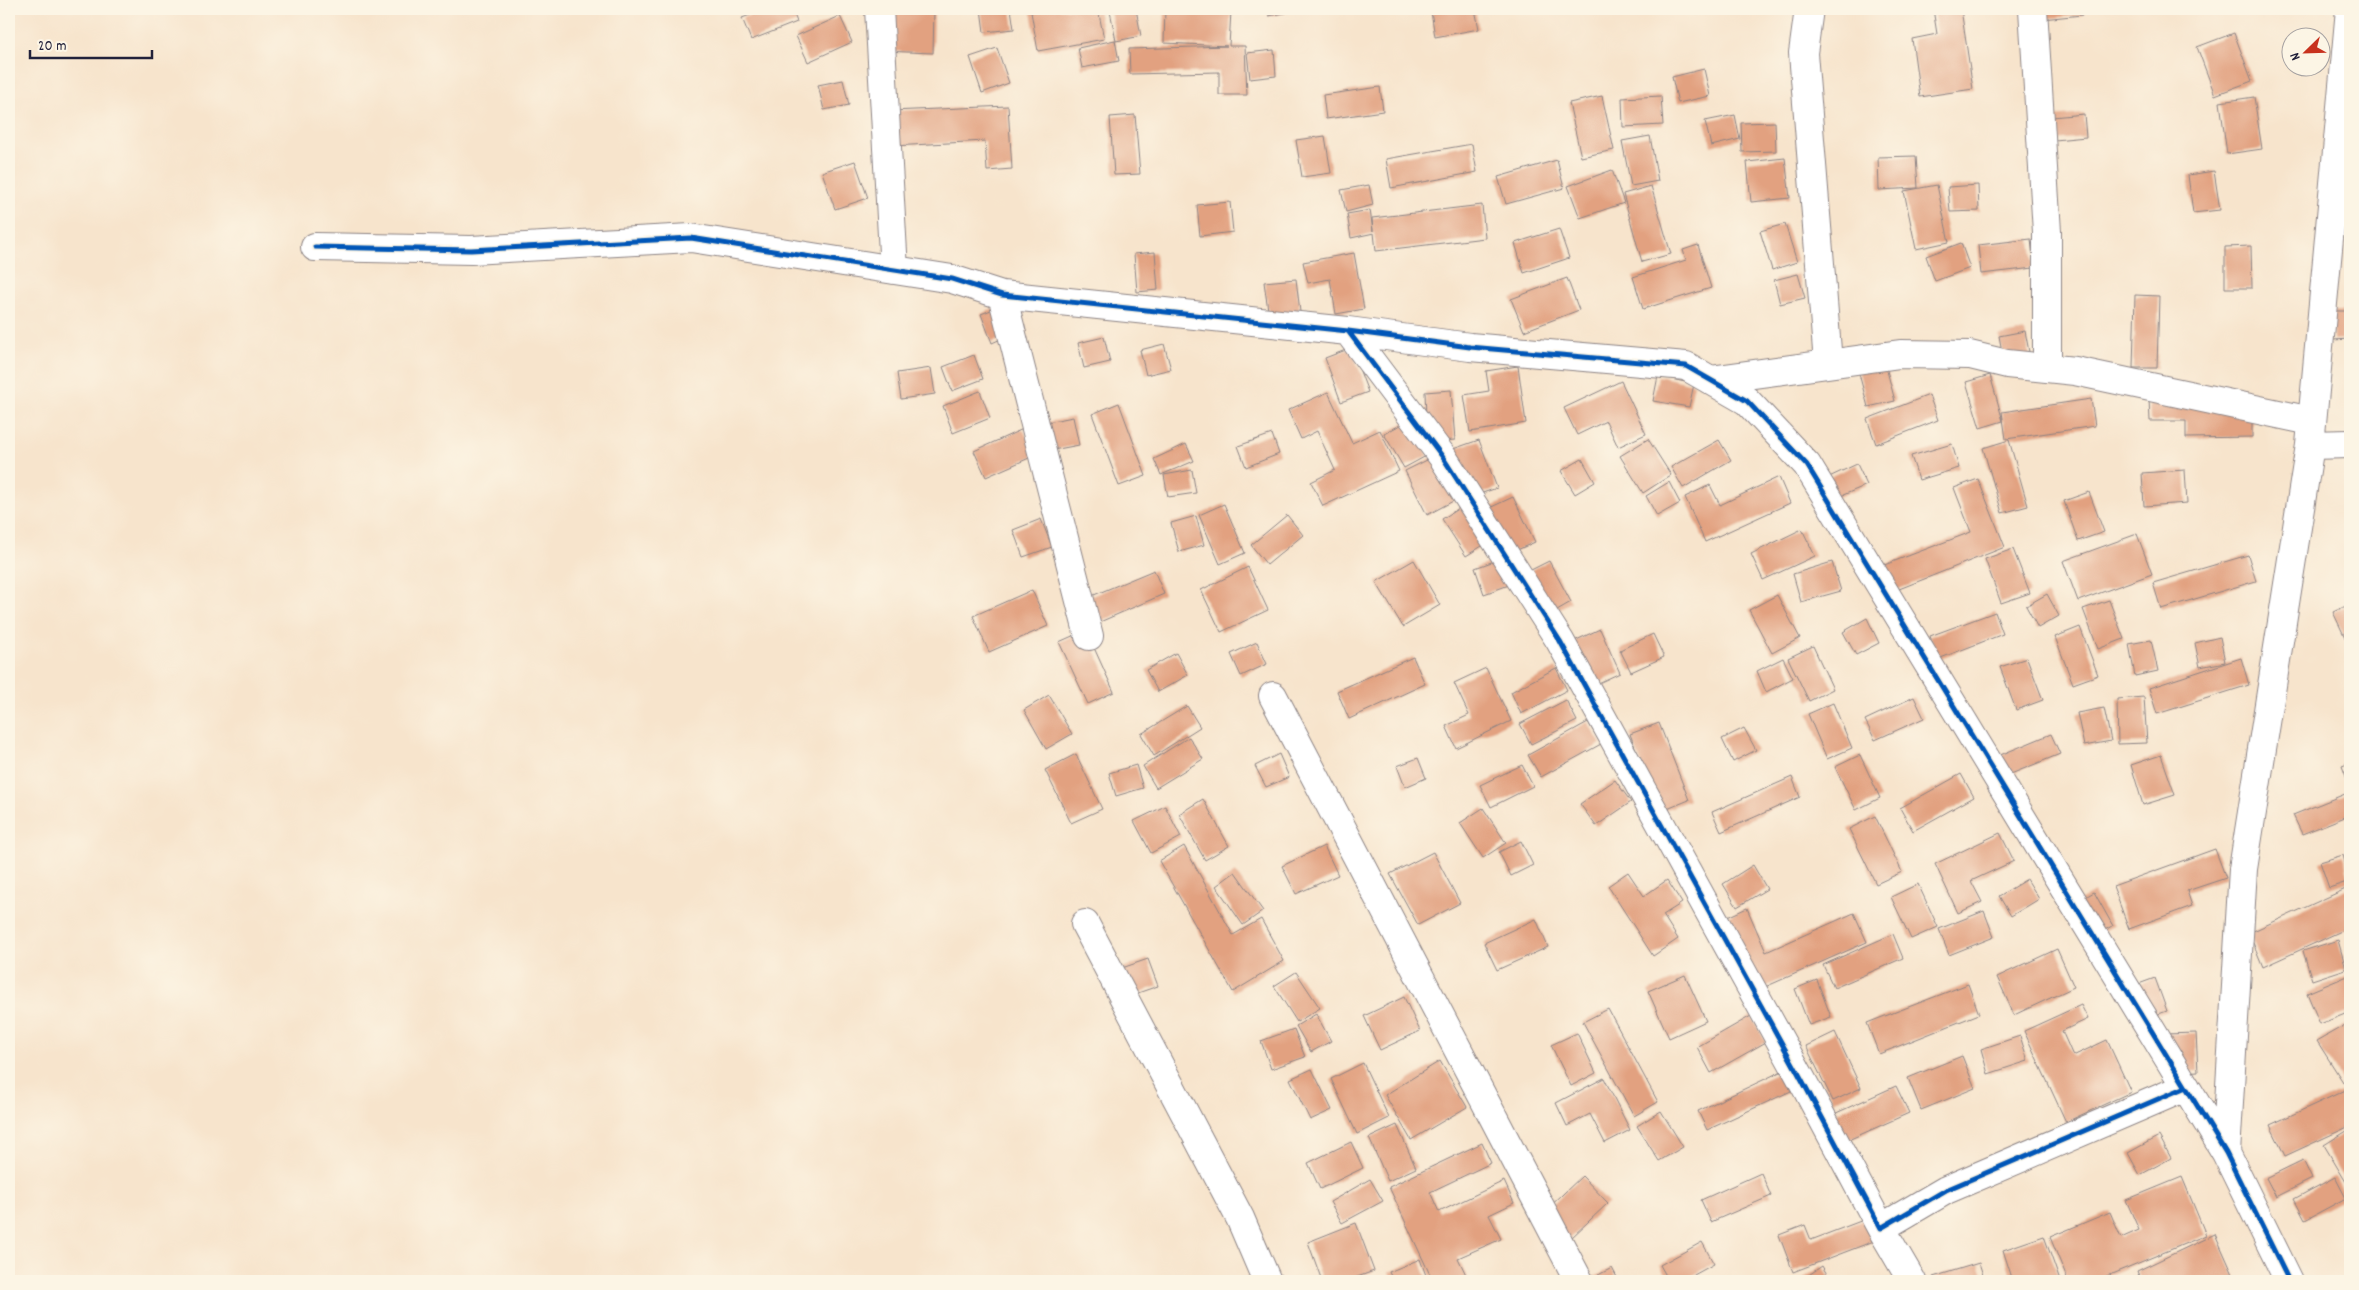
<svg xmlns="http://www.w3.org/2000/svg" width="2359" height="1290" viewBox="0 0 2359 1290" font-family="Dekko,sans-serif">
	<rect width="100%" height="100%" fill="#fcf5e5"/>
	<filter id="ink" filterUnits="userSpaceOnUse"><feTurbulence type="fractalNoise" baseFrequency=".02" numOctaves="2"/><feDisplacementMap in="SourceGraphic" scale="10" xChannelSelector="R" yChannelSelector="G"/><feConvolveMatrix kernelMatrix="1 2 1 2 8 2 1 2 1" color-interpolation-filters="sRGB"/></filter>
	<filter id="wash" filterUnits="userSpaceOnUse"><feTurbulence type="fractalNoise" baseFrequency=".0096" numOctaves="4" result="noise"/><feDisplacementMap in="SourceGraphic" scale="20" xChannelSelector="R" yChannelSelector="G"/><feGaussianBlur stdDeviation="1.12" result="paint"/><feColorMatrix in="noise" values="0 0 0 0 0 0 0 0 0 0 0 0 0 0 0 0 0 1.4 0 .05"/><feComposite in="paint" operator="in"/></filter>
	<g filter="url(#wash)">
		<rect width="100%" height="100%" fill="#f7e4cc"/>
		<g id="blocks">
			<path fill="#e2a180" d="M766,9H792L797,22L751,40L742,18Z
				M883,9L934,10L933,53L882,51Z
				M981,9H1011L1014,29L984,32Z
				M1048,9H1098L1104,39L1038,51L1031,12Z
				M1124,9H1136L1141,36L1116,41L1110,11Z
				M1165,9L1231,11L1229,46H1245L1247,95H1219V72L1130,74L1129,49L1227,46L1164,43Z
				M1267,9H1300V10L1269,16Z
				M1447,9H1475L1479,29L1435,37L1431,11Z
				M1933,9H1961L1973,89L1920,97L1912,39L1937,34Z
				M2031,9H2082V15L2032,20Z
				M840,16L852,42L808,62L796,36Z
				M2234,33L2252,81L2215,95L2197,47Z
				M1115,40L1119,61L1082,68L1078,48Z
				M997,48L1009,83L982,93L970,57Z
				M1274,50L1276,76L1250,79L1247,53Z
				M1704,69L1710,96L1678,103L1672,77Z
				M843,80L849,105L824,110L818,85Z
				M1380,87L1383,111L1326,119L1323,95Z
				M1602,96L1614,150L1581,157L1569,103Z
				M1661,96L1663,125L1623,127L1622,98Z
				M2254,97L2262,149L2227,154L2220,102Z
				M1008,106L1012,169L987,171L985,141L893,146L891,111Z
				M2084,114L2086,137L2055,140L2052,117Z
				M1135,115L1140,174L1114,175L1110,117Z
				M1735,115L1740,139L1711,146L1705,121Z
				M1775,122L1776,151L1742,152L1741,123Z
				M1325,136L1331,173L1302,177L1296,140Z
				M1650,136L1658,181L1631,186L1622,141Z
				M1472,144L1477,172L1391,188L1386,159Z
				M1916,156L1918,188L1879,190L1878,157Z
				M1785,158L1790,198L1751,202L1747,162Z
				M1557,160L1564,188L1506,204L1498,177Z
				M855,161L868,198L835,209L822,172Z
				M1612,170L1624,203L1580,218L1568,186Z
				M2214,171L2220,210L2193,213L2188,175Z
				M1369,185L1373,205L1346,212L1341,190Z
				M1937,185L1949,242L1916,249L1904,191Z
				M1978,185L1979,211L1950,212L1948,187Z
				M1651,186L1671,254L1642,262L1623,194Z
				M1230,202L1233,232L1200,236L1197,205Z
				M1482,205L1485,238L1376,251L1374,233L1351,238L1347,214L1370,210L1373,231L1372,218Z
				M1785,224L1797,262L1772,270L1760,231Z
				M1559,229L1569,258L1524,273L1515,243Z
				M2031,239L2034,268L1981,274L1978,245Z
				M1961,243L1970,268L1935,281L1926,256Z
				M1698,245L1711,288L1643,309L1633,277L1686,260L1683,250Z
				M2251,246L2252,288H2225V247Z
				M1155,252L1158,290L1137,292L1134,254Z
				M1354,253L1364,309L1336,314L1330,279L1308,283L1303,262Z
				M1798,274L1805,298L1780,304L1774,280Z
				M1567,278L1579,310L1524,331L1511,299Z
				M1296,279L1301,320L1270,324L1264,282Z
				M2135,295L2159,296L2157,368H2133Z
				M1001,306L1012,334L992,343L981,314Z
				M2332,311H2350V339L2333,340Z
				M2025,331L2030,357L2004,362L1999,336Z
				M1104,337L1110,362L1084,368L1078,343Z
				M1164,344L1171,369L1146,375L1140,350Z
				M1351,348L1368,392L1341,402L1325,358Z
				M974,355L983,379L952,391L943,367Z
				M1885,363L1895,401L1868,407L1858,370Z
				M1518,366L1526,423L1470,432L1464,395L1489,391L1486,371Z
				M931,368L935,394L901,399L897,373Z
				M1990,375L2003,421L1980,428L1966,382Z
				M1658,376L1694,384L1689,407L1653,401Z
				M1621,381L1646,434L1618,447L1606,421L1577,435L1564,408Z
				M1451,390L1455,440L1427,442L1425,392Z
				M980,391L990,418L953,433L943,406Z
				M1328,392L1352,443L1380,430L1399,471L1323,506L1311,482L1335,470L1317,431L1301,439L1288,410Z
				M1929,395L1938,420L1876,444L1867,419Z
				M2252,398V437L2186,438V421H2150L2149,399Z
				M2091,399L2095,426L2006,439L2002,412Z
				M1119,403L1146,476L1119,486L1092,414Z
				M1073,417L1079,445L1053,450L1047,422Z
				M1407,421L1428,455L1404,468L1384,434Z
				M1023,429L1036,455L986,477L974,451Z
				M1272,434L1279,454L1246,467L1238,446Z
				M1648,439L1671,475L1643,493L1620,456Z
				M1479,440L1497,488L1468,498L1450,450Z
				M1719,440L1731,460L1683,488L1671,467Z
				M2009,440L2028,506L2002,513L1983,448Z
				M1186,444L1194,461L1161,475L1154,459Z
				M1952,444L1959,468L1919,480L1911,456Z
				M1433,457L1455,500L1427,515L1405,471Z
				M1582,459L1595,482L1575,494L1561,471Z
				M1857,464L1867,485L1836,498L1827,478Z
				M1192,470L1196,493L1168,497L1164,475Z
				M2185,470L2187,503L2144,506L2142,473Z
				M1779,477L1790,503L1705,542L1685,497L1710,485L1720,505Z
				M1978,479L2005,547L1889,593L1879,567L1971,532L1954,488Z
				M1669,482L1680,503L1657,516L1646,496Z
				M2089,492L2104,532L2078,541L2064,501Z
				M1513,497L1535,542L1506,555L1485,510Z
				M1467,503L1490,541L1466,556L1442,519Z
				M1224,504L1245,553L1220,564L1199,515Z
				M1287,515L1303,535L1267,565L1251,545Z
				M1196,516L1204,545L1179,552L1171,523Z
				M1041,519L1052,547L1023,557L1013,530Z
				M1802,529L1815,556L1763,580L1751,554Z
				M2137,534L2152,574L2078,601L2063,561Z
				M2013,549L2030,593L2001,603L1985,559Z
				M2248,555L2256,581L2161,609L2153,583Z
				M1500,559L1509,585L1484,594L1475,568Z
				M1414,560L1440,605L1403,627L1376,582Z
				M1549,561L1571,602L1550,614L1527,572Z
				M1832,562L1841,591L1801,602L1793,574Z
				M1248,567L1268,610L1221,632L1201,590Z
				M1154,570L1164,594L1093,625L1082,600Z
				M1032,590L1048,626L989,652L973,616Z
				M2047,594L2059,616L2038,628L2026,606Z
				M1777,595L1800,638L1772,653L1749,610Z
				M2109,600L2124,639L2098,649L2083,609Z
				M2350,604V648L2333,612Z
				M1995,612L2003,634L1938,659L1930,636Z
				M1867,618L1879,643L1856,655L1843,632Z
				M2080,627L2098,675L2073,684L2055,637Z
				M1600,629L1620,673L1590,687L1570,643Z
				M1086,630L1114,692L1088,704L1059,642Z
				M1653,634L1664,657L1631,672L1620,650Z
				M2220,637L2225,662L2200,667L2195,643Z
				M2151,640L2158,671L2135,676L2129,644Z
				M1257,642L1267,664L1241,676L1231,654Z
				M1813,646L1833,689L1809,701L1788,658Z
				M1176,653L1188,675L1158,692L1146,670Z
				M1413,657L1425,684L1349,719L1337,691Z
				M1783,658L1793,678L1766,692L1757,671Z
				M2027,658L2043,700L2016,710L2000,667Z
				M2241,658L2249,685L2157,714L2149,688Z
				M1486,668L1511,721L1456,748L1446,726L1469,715L1454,683Z
				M1556,668L1567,690L1521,714L1511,692Z
				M1049,695L1072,734L1046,749L1024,710Z
				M1914,697L1924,718L1875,740L1865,720Z
				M2144,697L2147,743L2118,744L2117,699Z
				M1566,700L1577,721L1531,744L1520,724Z
				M1833,703L1852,748L1827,759L1808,714Z
				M1187,706L1200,727L1154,756L1141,734Z
				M2104,708L2111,741L2084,746L2077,713Z
				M1588,722L1601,744L1541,777L1528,755Z
				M1659,723L1689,800L1660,812L1630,734Z
				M1744,728L1756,750L1733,762L1722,739Z
				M2051,734L2060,754L2001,778L1993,758Z
				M1189,737L1203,759L1156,788L1143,766Z
				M1076,754L1102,809L1071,823L1045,770Z
				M1279,754L1289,777L1266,787L1255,766Z
				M1860,755L1880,798L1856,810L1835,767Z
				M2161,755L2175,795L2143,805L2131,765Z
				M1418,758L1426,778L1405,787L1397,766Z
				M2350,763V787L2342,766Z
				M1136,765L1143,788L1116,796L1109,773Z
				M1522,765L1533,786L1491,807L1480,785Z
				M1961,774L1974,797L1913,831L1900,808Z
				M1792,777L1800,797L1721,832L1712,812Z
				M1615,780L1631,802L1596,826L1580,804Z
				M2350,792V815L2302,834L2293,815Z
				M1203,799L1229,846L1205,860L1179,814Z
				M1165,806L1181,837L1151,853L1134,821Z
				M1483,808L1506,843L1483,858L1460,823Z
				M1875,816L1902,872L1876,884L1849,829Z
				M2000,833L2014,861L1971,881L1982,902L1958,913L1935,864Z
				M1521,841L1533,865L1511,876L1499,852Z
				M1184,846L1233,935L1261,919L1284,961L1233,992L1159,861Z
				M1324,846L1338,875L1296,894L1282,866Z
				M2215,849L2226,878L2187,891L2192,906L2129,929L2113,886Z
				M1433,852L1460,903L1418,925L1390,874Z
				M2343,855L2350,881L2329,888L2320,862Z
				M1753,865L1767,889L1737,907L1723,884Z
				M1235,872L1263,911L1243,925L1216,886Z
				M1628,872L1644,896L1667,880L1682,903L1663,915L1678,939L1653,956L1608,886Z
				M2027,879L2039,899L2011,916L1999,896Z
				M1918,884L1938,927L1911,939L1891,897Z
				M2350,887V927L2263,967L2249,933Z
				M2094,892L2113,926L2091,938L2072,905Z
				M1747,908L1766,952L1854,913L1867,942L1756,991L1723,919Z
				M1984,911L1994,937L1949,955L1939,929Z
				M1536,919L1548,947L1497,970L1484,943Z
				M1893,934L1903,958L1834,988L1823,965Z
				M2338,940L2346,969L2312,980L2303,951Z
				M2057,949L2074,987L2014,1015L1997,977Z
				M1148,959L1158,986L1132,995L1122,968Z
				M1296,972L1320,1008L1297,1022L1274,986Z
				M1685,975L1706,1021L1669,1038L1648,991Z
				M2350,975V1012L2320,1024L2307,993Z
				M2155,978L2167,1011L2136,1022L2125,989Z
				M1817,980L1831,1017L1809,1025L1795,989Z
				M1968,984L1979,1014L1879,1054L1867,1023Z
				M1404,997L1420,1031L1380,1050L1364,1016Z
				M2081,1005L2088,1019L2062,1031L2073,1056L2107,1040L2131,1092L2066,1122L2024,1031Z
				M1608,1009L1658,1102L1634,1116L1583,1022Z
				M1316,1014L1331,1041L1311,1052L1296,1026Z
				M1751,1016L1766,1042L1711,1073L1697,1047Z
				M2345,1025L2350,1034V1077L2343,1082L2317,1041Z
				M1294,1029L1305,1057L1271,1069L1261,1041Z
				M1835,1032L1861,1088L1833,1101L1806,1046Z
				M1577,1033L1596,1073L1571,1086L1551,1045Z
				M2196,1033L2198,1071L2168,1073L2165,1034Z
				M2020,1036L2028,1061L1988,1074L1981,1049Z
				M1962,1056L1975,1088L1921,1110L1908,1078Z
				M1440,1061L1467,1107L1411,1140L1385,1095Z
				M1363,1063L1389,1118L1357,1134L1331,1079Z
				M1312,1069L1332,1110L1310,1120L1290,1079Z
				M1782,1071L1791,1091L1707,1130L1698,1111Z
				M1604,1078L1630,1130L1605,1143L1590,1114L1567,1126L1556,1103Z
				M1896,1086L1909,1113L1846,1141L1834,1114Z
				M2350,1088V1126L2285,1156L2270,1125Z
				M1661,1111L1683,1147L1659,1161L1637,1126Z
				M1397,1125L1416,1168L1388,1181L1369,1138Z
				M2350,1129V1179L2346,1182L2324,1145Z
				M2159,1136L2171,1158L2140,1175L2128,1153Z
				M1351,1142L1363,1168L1320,1189L1308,1163Z
				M1482,1143L1491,1163L1430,1192L1439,1212L1504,1181L1514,1203L1489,1215L1501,1239L1458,1258L1469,1281H1433L1389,1187Z
				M2303,1160L2312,1179L2276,1197L2266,1178Z
				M1761,1173L1771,1196L1711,1222L1701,1200Z
				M1582,1176L1608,1203L1570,1239L1544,1212Z
				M2182,1177L2206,1235L2102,1278L2103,1281H2068L2050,1237L2110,1212L2121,1238L2139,1230L2126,1200Z
				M2335,1177L2346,1198L2305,1220L2294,1199Z
				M1370,1179L1383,1201L1342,1223L1330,1202Z
				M1866,1219L1874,1241L1793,1272L1779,1235L1805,1225L1811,1240Z
				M1356,1223L1374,1271L1346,1281H1322L1308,1242Z
				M2215,1234L2236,1281H2141L2137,1271Z
				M2044,1236L2060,1281H2013L2003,1250Z
				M1702,1242L1714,1264L1683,1281H1669L1660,1265Z
				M1420,1259L1428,1281H1393L1389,1272Z
				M1979,1263L1985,1281H1934L1933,1277Z
				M1822,1266L1831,1281H1800Z
				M1612,1268L1619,1281H1586Z"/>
		</g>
	</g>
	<g filter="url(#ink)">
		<use href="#blocks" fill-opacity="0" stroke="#8c8384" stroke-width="1"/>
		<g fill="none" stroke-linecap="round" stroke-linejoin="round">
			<defs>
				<path id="street" d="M879,9L894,270
					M1809,9L1803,53L1828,363
					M2033,9L2047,232V368
					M315,247L471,250L691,238L952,279L1002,295L1348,331L1470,347L1686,366L1747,401L1807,465L2226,1153L2289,1281
					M1002,295L1089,636
					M1348,331L1442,456L1560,641L1802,1080L1881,1228L1946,1190L2186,1087
					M1710,380L1900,354L1970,355L2007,364L2075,371L2311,421
					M2310,445L2350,444
					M1273,696L1579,1281
					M1085,924L1240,1218L1267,1281
					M2226,1153L2243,869L2310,445L2350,9
					M1881,1228L1912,1281"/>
			</defs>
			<use href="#street" stroke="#8c8384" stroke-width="30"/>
			<use href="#street" stroke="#fff" stroke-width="28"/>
			<defs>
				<path id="cycleway" d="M315,247L471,250L691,238L952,279L1002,295L1348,331L1470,347L1686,366L1747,401L1807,465L2226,1153L2289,1281
					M1348,331L1442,456L1560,641L1802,1080L1881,1228L1946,1190L2186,1087"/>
			</defs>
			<use href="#cycleway" stroke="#fcf5e5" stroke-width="8"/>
			<use href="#cycleway" stroke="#0057b8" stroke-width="5"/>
		</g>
	</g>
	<rect width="2359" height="1290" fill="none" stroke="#fcf5e5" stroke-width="30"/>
	<g transform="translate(2306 52) rotate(247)"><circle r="24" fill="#fcf5e5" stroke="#a5a1a1"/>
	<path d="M0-4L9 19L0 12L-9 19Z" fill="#c8321e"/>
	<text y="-8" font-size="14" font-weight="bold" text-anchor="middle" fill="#22223b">N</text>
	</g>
	<path d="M30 50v8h122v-8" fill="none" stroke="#22223b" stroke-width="2.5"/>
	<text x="38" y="50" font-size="15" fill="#22223b" stroke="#fcf5e5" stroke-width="4" paint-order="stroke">20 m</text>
</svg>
